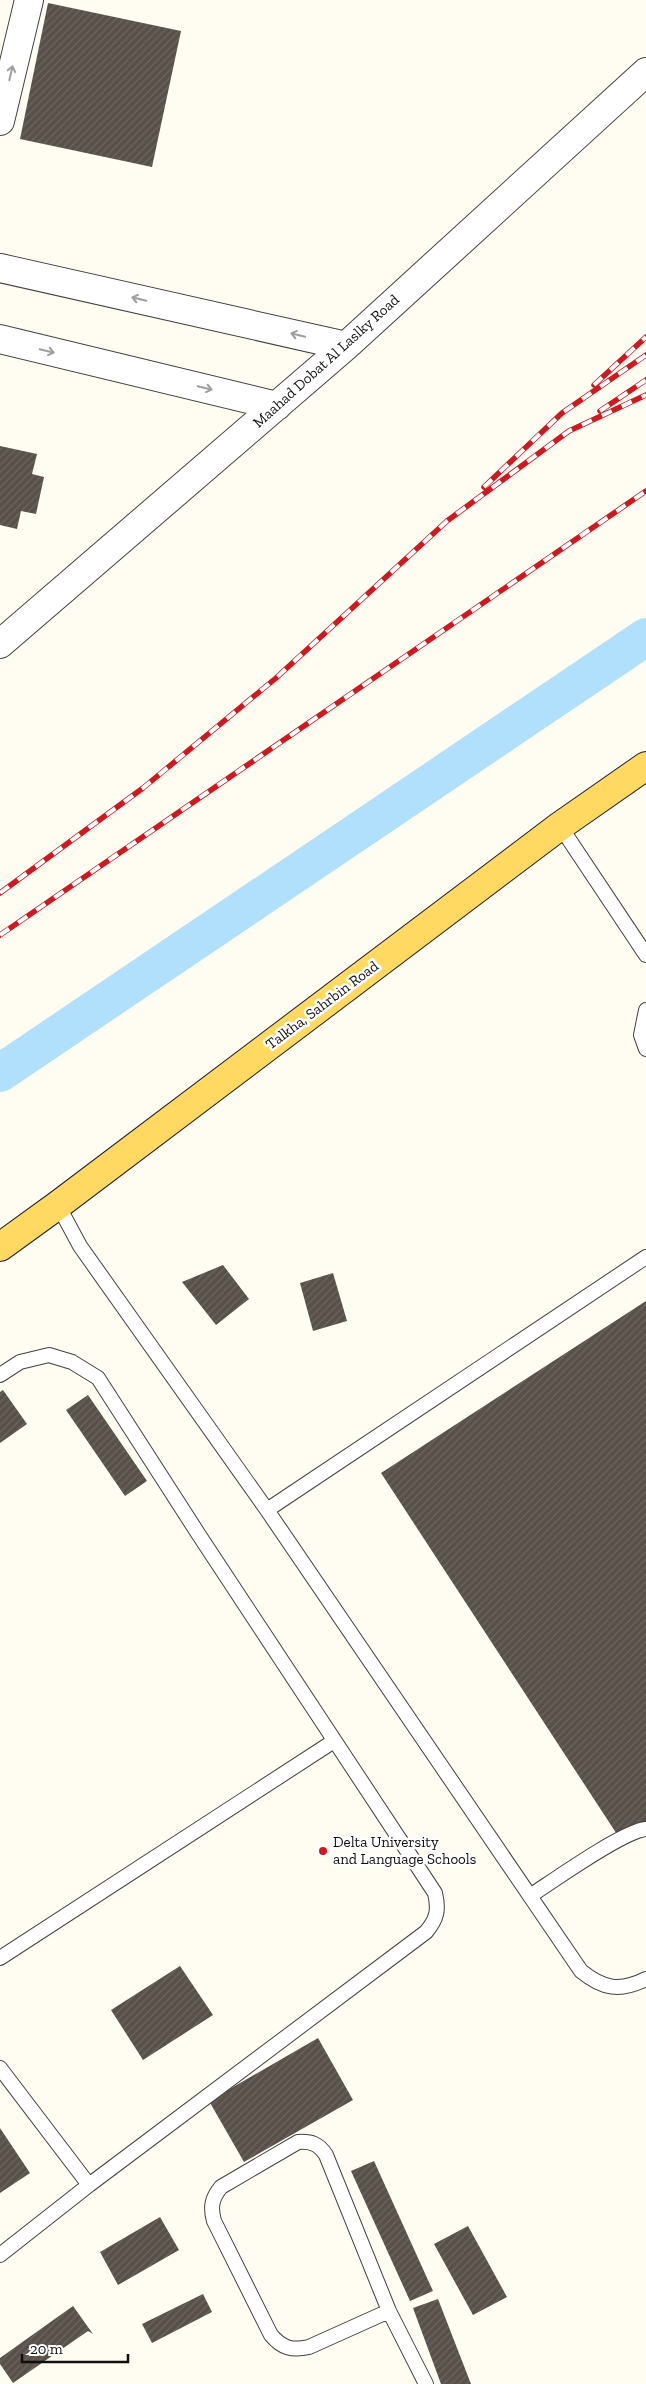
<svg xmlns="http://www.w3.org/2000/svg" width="646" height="2384" viewBox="0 0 646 2384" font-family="'Zilla Slab',serif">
	<defs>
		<pattern id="building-hatch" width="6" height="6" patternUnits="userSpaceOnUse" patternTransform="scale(1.25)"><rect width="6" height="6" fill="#59504a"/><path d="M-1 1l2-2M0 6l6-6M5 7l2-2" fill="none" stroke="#6c6560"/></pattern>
	</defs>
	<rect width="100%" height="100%" fill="#fffcf2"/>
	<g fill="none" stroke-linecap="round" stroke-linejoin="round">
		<path stroke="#b1e0fc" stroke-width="38" d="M0,1073L646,637"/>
	</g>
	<path fill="url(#building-hatch)" d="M48,3L181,31L152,167L20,139Z
		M0,446L37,454L32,474L44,477L36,514L21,511L17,529L0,525Z
		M223,1265L249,1299L216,1325L182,1282Z
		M333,1273L347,1321L313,1331L300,1283Z
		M646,1301V1826L622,1842L381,1473Z
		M3,1390L27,1424L0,1443V1392Z
		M88,1395L147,1481L125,1496L66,1410Z
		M180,1966L213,2015L143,2060L111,2010Z
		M318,2038L353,2100L244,2162L209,2101Z
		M0,2128L30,2173L0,2193Z
		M374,2161L433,2291L410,2301L351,2171Z
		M160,2217L179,2250L118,2285L100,2252Z
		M468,2226L507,2297L473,2315L434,2244Z
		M203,2294L212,2312L152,2343L142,2324Z
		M438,2299L471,2384H441L413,2308Z
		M73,2306L93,2334L88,2331L13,2383L0,2364V2358Z"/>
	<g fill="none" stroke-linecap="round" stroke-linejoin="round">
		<defs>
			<path id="service" d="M560,826L646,955
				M646,1010L641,1035L646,1049
				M58,1205L80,1246L267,1510L581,1971C603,1989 620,1992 646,1979
				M0,1375L20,1362L49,1355L72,1362L98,1378L199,1535L435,1893C439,1910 437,1919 426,1932L89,2185L0,2255
				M267,1510L646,1257
				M530,1896C553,1881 623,1831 646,1829
				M0,1958L334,1741
				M0,2068L89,2185
				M389,2311L309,2347C292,2351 282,2348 271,2335L214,2221C210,2207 212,2198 221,2187L298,2142C311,2141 319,2144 326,2155L389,2311L426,2384"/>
			<path id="minor" d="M0,121L29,0
				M0,268L346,346
				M0,339L277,406
				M0,644L346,346L646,72"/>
			<path id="primary" d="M0,1247L58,1205L560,826L646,766"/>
		</defs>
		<use href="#service" stroke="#424242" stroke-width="16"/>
		<use href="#minor" stroke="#424242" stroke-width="30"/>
		<use href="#primary" stroke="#202020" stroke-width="30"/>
		<use href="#service" stroke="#fff" stroke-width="14"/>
		<use href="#minor" stroke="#fff" stroke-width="28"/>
		<use href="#primary" stroke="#ffd962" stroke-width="28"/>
		<defs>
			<path id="rail" d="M594,385L646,337
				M600,411L646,380
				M484,487L562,413L646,355
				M0,893L143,788L276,678L447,521L569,431L646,395
				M0,935L646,491"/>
		</defs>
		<use href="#rail" stroke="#cf1820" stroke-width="5.5"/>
		<use href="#rail" stroke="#fff" stroke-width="4" stroke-dasharray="11" stroke-linecap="butt"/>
	</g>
	<defs><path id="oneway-shaft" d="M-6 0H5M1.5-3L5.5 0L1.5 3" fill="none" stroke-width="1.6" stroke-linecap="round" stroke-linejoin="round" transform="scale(1.25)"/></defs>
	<g stroke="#9f9f9f">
		<use href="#oneway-shaft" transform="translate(11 73) rotate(-77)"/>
		<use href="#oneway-shaft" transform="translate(139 299) rotate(-167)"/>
		<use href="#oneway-shaft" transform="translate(298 335) rotate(-167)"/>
		<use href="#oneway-shaft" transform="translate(47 351) rotate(13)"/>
		<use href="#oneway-shaft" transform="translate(205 388) rotate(13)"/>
	</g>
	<circle fill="#cf1820" stroke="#fff" stroke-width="2" cx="323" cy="1851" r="5"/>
	<g text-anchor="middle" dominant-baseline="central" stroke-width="5" stroke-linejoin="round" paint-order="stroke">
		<g font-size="15" fill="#0f0f0f" stroke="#fff">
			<text transform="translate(326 361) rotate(-42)">Maahad Dobat Al Laslky Road</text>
			<text transform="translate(322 1005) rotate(-37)">Talkha, Sahrbin Road</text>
		</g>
		<g font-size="15" fill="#0f0f0f" stroke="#fff" text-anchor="start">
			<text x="333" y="1842">Delta University<tspan x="333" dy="17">and Language Schools</tspan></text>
		</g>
	</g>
	<path d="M22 2354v8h106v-8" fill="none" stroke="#0f0f0f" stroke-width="2.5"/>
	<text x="30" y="2354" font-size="15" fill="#0f0f0f" stroke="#ffffff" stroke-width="4" paint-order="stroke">20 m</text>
</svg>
